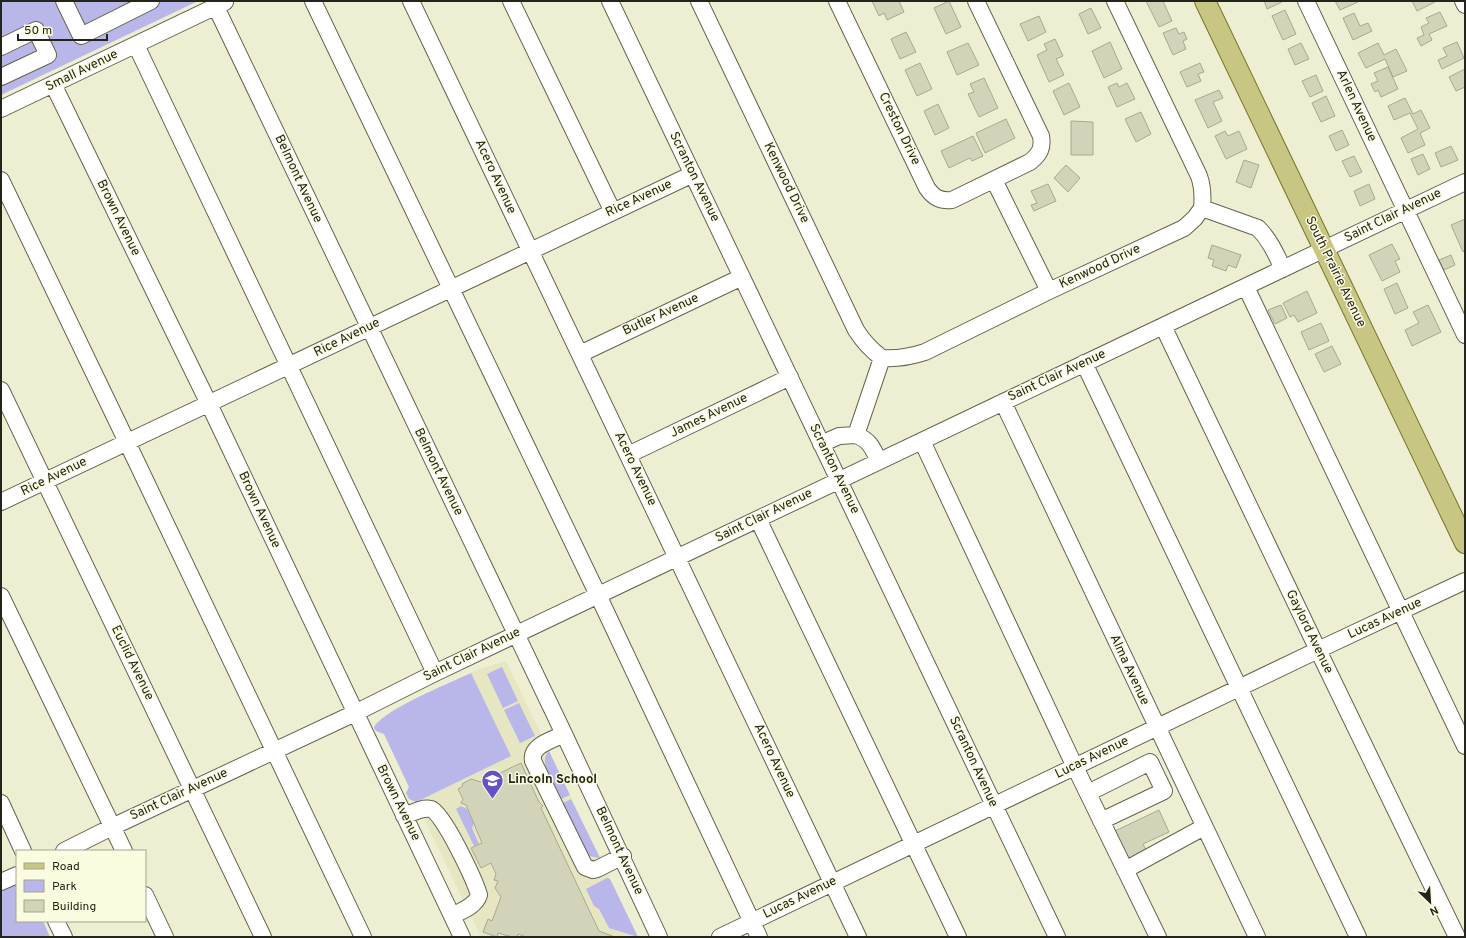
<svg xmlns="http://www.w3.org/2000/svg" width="1466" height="938" viewBox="0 0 1466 938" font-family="Overpass,sans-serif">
	<rect width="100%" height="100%" fill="#eeeed3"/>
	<path fill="#e6e6c3" d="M506,661L638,937H481L416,802L409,799L406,793L409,787L384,734L376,731L374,728L376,724L398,708L479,669Z"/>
	<path fill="#b9b7ea" d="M1,1H198L1,95Z
		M502,667L518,701L503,708L487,674Z
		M471,673L511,756L416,802L409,799L406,793L409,787L384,734L376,731L374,728C380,711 452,682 471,673Z
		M519,703L535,736L520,743L504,710Z
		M549,751L570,795L561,799C555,787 537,762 549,751Z
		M571,799L600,858L589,856L586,852L563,803Z
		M461,806L467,809L474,823L472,828L479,844L474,846L456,809Z
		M607,878L610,879L638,937L609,928L599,909L594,906L586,889Z
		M16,884L17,921H43L50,937H1V891Z"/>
	<path fill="#d2d3b8" stroke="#a9a98f" d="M872,1H899L904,12L887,20L884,13L879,16Z
		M949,1L961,27L946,34L934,8Z
		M1146,1H1163L1172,21L1159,27Z
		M1264,1H1282V2L1267,9Z
		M1335,1H1358V2L1340,10Z
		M1412,1H1434L1435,2L1417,11Z
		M1091,8L1101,28L1088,34L1079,14Z
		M1285,10L1296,34L1283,40L1272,16Z
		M1440,12L1447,26L1429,34L1432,40L1421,46L1417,38L1424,35L1421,27L1429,23L1426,18Z
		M1354,13L1360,26L1368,23L1372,31L1353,40L1343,18Z
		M1039,16L1046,32L1028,41L1020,24Z
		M1176,28L1179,34L1184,32L1187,39L1183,41L1186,49L1173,55L1163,33Z
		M906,32L916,52L900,59L891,39Z
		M1055,39L1063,56L1056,59L1064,75L1049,82L1037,55L1047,50L1044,44Z
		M1110,42L1122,69L1104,78L1092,51Z
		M1457,42L1464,58L1442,69L1438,60L1447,56L1443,48Z
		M968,43L979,65L957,75L947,52Z
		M1301,43L1309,59L1295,65L1288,49Z
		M1378,43L1384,55L1396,49L1407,71L1393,77L1385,59L1366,68L1358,53Z
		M920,63L932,89L917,96L905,70Z
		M1200,63L1204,72L1198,74L1201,81L1187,87L1180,72Z
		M1388,67L1398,89L1381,97L1378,90L1375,92L1371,84L1378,81L1374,73Z
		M1465,69V87L1456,91L1449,77Z
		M1316,75L1323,91L1310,97L1302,81Z
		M984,78L998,108L979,117L968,94L974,92L970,84Z
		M1069,83L1080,107L1064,115L1053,91Z
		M1117,83L1119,87L1127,83L1135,99L1117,107L1108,87Z
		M1219,90L1223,98L1213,102L1222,121L1208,128L1195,100Z
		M1326,96L1335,116L1321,122L1312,103Z
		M1405,98L1413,114L1421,110L1430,128L1420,133L1425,145L1408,153L1401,138L1418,129L1410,113L1394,120L1388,106Z
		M938,104L949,128L935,135L924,111Z
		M1141,112L1151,134L1136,142L1125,119Z
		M1006,119L1015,138L985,153L976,133Z
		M1071,121L1093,122V155H1071Z
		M1342,130L1349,145L1336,151L1329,136Z
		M1225,131L1228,136L1239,131L1247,149L1226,159L1215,136Z
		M973,136L983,156L972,161L970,158L949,168L941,151Z
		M1451,146L1458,160L1441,167L1435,153Z
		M1423,154L1430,169L1418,175L1411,159Z
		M1354,156L1362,172L1350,177L1342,161Z
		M1244,160L1259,165L1251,188L1236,182Z
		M1066,165L1080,178L1068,192L1054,178Z
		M1048,184L1056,201L1034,211L1031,205L1037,203L1031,191Z
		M1369,184L1375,199L1360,206L1354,191Z
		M1465,219V250L1463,252L1451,225Z
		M1392,244L1400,259L1395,261L1400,272L1382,281L1369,255Z
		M1212,245L1241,255L1236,268L1228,265L1226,271L1212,266L1214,260L1208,258Z
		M1451,255L1455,265L1444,270L1439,260Z
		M1397,283L1408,308L1395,314L1384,289Z
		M1307,291L1317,313L1298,322L1294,315L1290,317L1283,303Z
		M1281,305L1287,318L1275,324L1268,310Z
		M1428,305L1441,332L1412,346L1405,330L1419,323L1413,312Z
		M1321,323L1329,341L1309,350L1301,332Z
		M1332,346L1341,364L1324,372L1315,354Z
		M521,763L539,802L543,806L541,808L599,931L615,937H526L518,934L517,937H512L498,933L497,937L483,932L488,919L492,921L501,897L495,888L498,881L494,880L496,874L491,863L481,868L471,848L482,843L466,805L461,803L463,799L458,789L463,786L462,784L471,779L481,782Z
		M1159,810L1169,832L1143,844L1147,852L1129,861L1115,831Z"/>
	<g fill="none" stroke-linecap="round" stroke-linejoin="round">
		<defs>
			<path id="minor" d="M64,1L81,36L151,1
				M220,1L216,7L564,734L659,937
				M313,1L598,595L759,937
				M411,1L858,937
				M511,1L613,212
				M610,1L1057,937
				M699,1L856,330C863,341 871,350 882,358L856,435C871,441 872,448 879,461
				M837,1L927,188C934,198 940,201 952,200L1030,162C1040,154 1043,148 1041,136L976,1
				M1115,1L1199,176C1203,187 1203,197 1202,208L1258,228C1270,240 1276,254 1283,269
				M1306,1L1465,335
				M1463,1L1465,5
				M136,45L435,673
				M1,47L36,30L48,55L1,77
				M53,84L209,404L462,937
				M1,109L225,2
				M1,180L127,442L363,937
				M994,180L1049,291
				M1246,287L1465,746
				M1163,326L1318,650L1457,937
				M580,354L742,277
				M882,358C897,359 910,357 925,352L1049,291L1184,228L1195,218L1202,208
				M1084,363L1358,937
				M1,390L263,937
				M1003,402L1257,937
				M922,441L1075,767L1158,937
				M821,444L839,436L856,435
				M628,455L790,377
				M1,502L693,174
				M758,519L958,937
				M1,596L124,851
				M564,734C553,740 530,745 533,761L585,867L593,870L597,869L623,856
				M1088,793L1150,762L1164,791L1101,821
				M1,803L23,851
				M404,816C412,813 422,807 431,809C443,812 475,881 479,895C476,906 461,911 452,916
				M64,851L112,827L355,713L435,673L1465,182
				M1125,870L1204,827
				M1,882L17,875
				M145,895L165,937
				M56,921L64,937
				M720,937L1318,650L1465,581"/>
			<path id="major" d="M1205,1L1465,543"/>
		</defs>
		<use href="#minor" stroke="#64644d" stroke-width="18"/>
		<use href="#major" stroke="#777528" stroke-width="22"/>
		<use href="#minor" stroke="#fff" stroke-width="16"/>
		<use href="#major" stroke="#c8c683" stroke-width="20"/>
	</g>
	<defs>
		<symbol id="school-pin" viewBox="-11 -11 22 30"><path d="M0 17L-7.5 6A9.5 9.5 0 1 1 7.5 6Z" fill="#6651ca" stroke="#fbfbe0"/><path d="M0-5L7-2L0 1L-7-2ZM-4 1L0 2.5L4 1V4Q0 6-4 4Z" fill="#fff"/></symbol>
	</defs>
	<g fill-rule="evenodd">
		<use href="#school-pin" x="480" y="768" width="25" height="34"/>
	</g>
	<g text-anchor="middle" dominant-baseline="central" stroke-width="3" stroke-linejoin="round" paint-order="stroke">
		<g font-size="13" fill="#24241a" stroke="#fbfbe0">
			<text transform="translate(82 71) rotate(-26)">Small Avenue</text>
			<text transform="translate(1356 106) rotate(65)">Arlen Avenue</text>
			<text transform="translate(899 129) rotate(64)">Creston Drive</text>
			<text transform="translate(495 177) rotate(65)">Acero Avenue</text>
			<text transform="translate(694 177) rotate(64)">Scranton Avenue</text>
			<text transform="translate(298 179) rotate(65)">Belmont Avenue</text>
			<text transform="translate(786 183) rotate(64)">Kenwood Drive</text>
			<text transform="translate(639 199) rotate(-25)">Rice Avenue</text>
			<text transform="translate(1393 216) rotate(-26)">Saint Clair Avenue</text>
			<text transform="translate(118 218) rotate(64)">Brown Avenue</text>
			<text transform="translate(1100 267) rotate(-25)">Kenwood Drive</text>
			<text transform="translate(1335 272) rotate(64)">South Prairie Avenue</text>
			<text transform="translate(661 315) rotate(-25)">Butler Avenue</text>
			<text transform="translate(347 338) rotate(-26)">Rice Avenue</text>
			<text transform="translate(1057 376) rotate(-25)">Saint Clair Avenue</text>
			<text transform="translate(709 416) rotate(-26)">James Avenue</text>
			<text transform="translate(635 469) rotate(64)">Acero Avenue</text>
			<text transform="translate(834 469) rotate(64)">Scranton Avenue</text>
			<text transform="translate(438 472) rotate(64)">Belmont Avenue</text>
			<text transform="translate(54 477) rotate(-26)">Rice Avenue</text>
			<text transform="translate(259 510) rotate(65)">Brown Avenue</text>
			<text transform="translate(764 516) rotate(-26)">Saint Clair Avenue</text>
			<text transform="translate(1385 619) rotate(-25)">Lucas Avenue</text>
			<text transform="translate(1309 632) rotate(64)">Gaylord Avenue</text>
			<text transform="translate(472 655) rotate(-26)">Saint Clair Avenue</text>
			<text transform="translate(132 663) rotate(64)">Euclid Avenue</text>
			<text transform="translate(1129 670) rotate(65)">Alma Avenue</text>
			<text transform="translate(1092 758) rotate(-26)">Lucas Avenue</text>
			<text transform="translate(774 761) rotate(65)">Acero Avenue</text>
			<text transform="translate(973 762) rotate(65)">Scranton Avenue</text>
			<text transform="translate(179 795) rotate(-25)">Saint Clair Avenue</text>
			<text transform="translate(398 803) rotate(64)">Brown Avenue</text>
			<text transform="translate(619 851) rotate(65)">Belmont Avenue</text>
			<text transform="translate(800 898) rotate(-26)">Lucas Avenue</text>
		</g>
		<g font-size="13" font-weight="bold" fill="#24241a" stroke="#fbfbe0" text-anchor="start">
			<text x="508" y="780">Lincoln School</text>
		</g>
	</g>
	<rect width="1466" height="938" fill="none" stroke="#24241a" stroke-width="4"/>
	<rect x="16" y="850" width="130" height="72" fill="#fbfbe0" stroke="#a5a591"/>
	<rect x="24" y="863" width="20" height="6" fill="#c8c683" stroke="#a5a591"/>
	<text x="52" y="870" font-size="12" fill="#24241a">Road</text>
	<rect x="24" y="880" width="20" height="12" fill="#b9b7ea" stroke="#a5a591"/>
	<text x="52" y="890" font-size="12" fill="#24241a">Park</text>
	<rect x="24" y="900" width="20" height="12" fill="#d2d3b8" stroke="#a5a591"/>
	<text x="52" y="910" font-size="12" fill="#24241a">Building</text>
	<g transform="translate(1430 902) rotate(155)" stroke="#fbfbe0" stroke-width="3" paint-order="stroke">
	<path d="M0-3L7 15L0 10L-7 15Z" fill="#24241a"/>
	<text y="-6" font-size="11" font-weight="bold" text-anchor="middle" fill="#24241a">N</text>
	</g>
	<path d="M18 34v6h89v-6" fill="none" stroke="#24241a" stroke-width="2"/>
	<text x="24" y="34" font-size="12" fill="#24241a" stroke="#fbfbe0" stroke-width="3" paint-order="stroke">50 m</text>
</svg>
